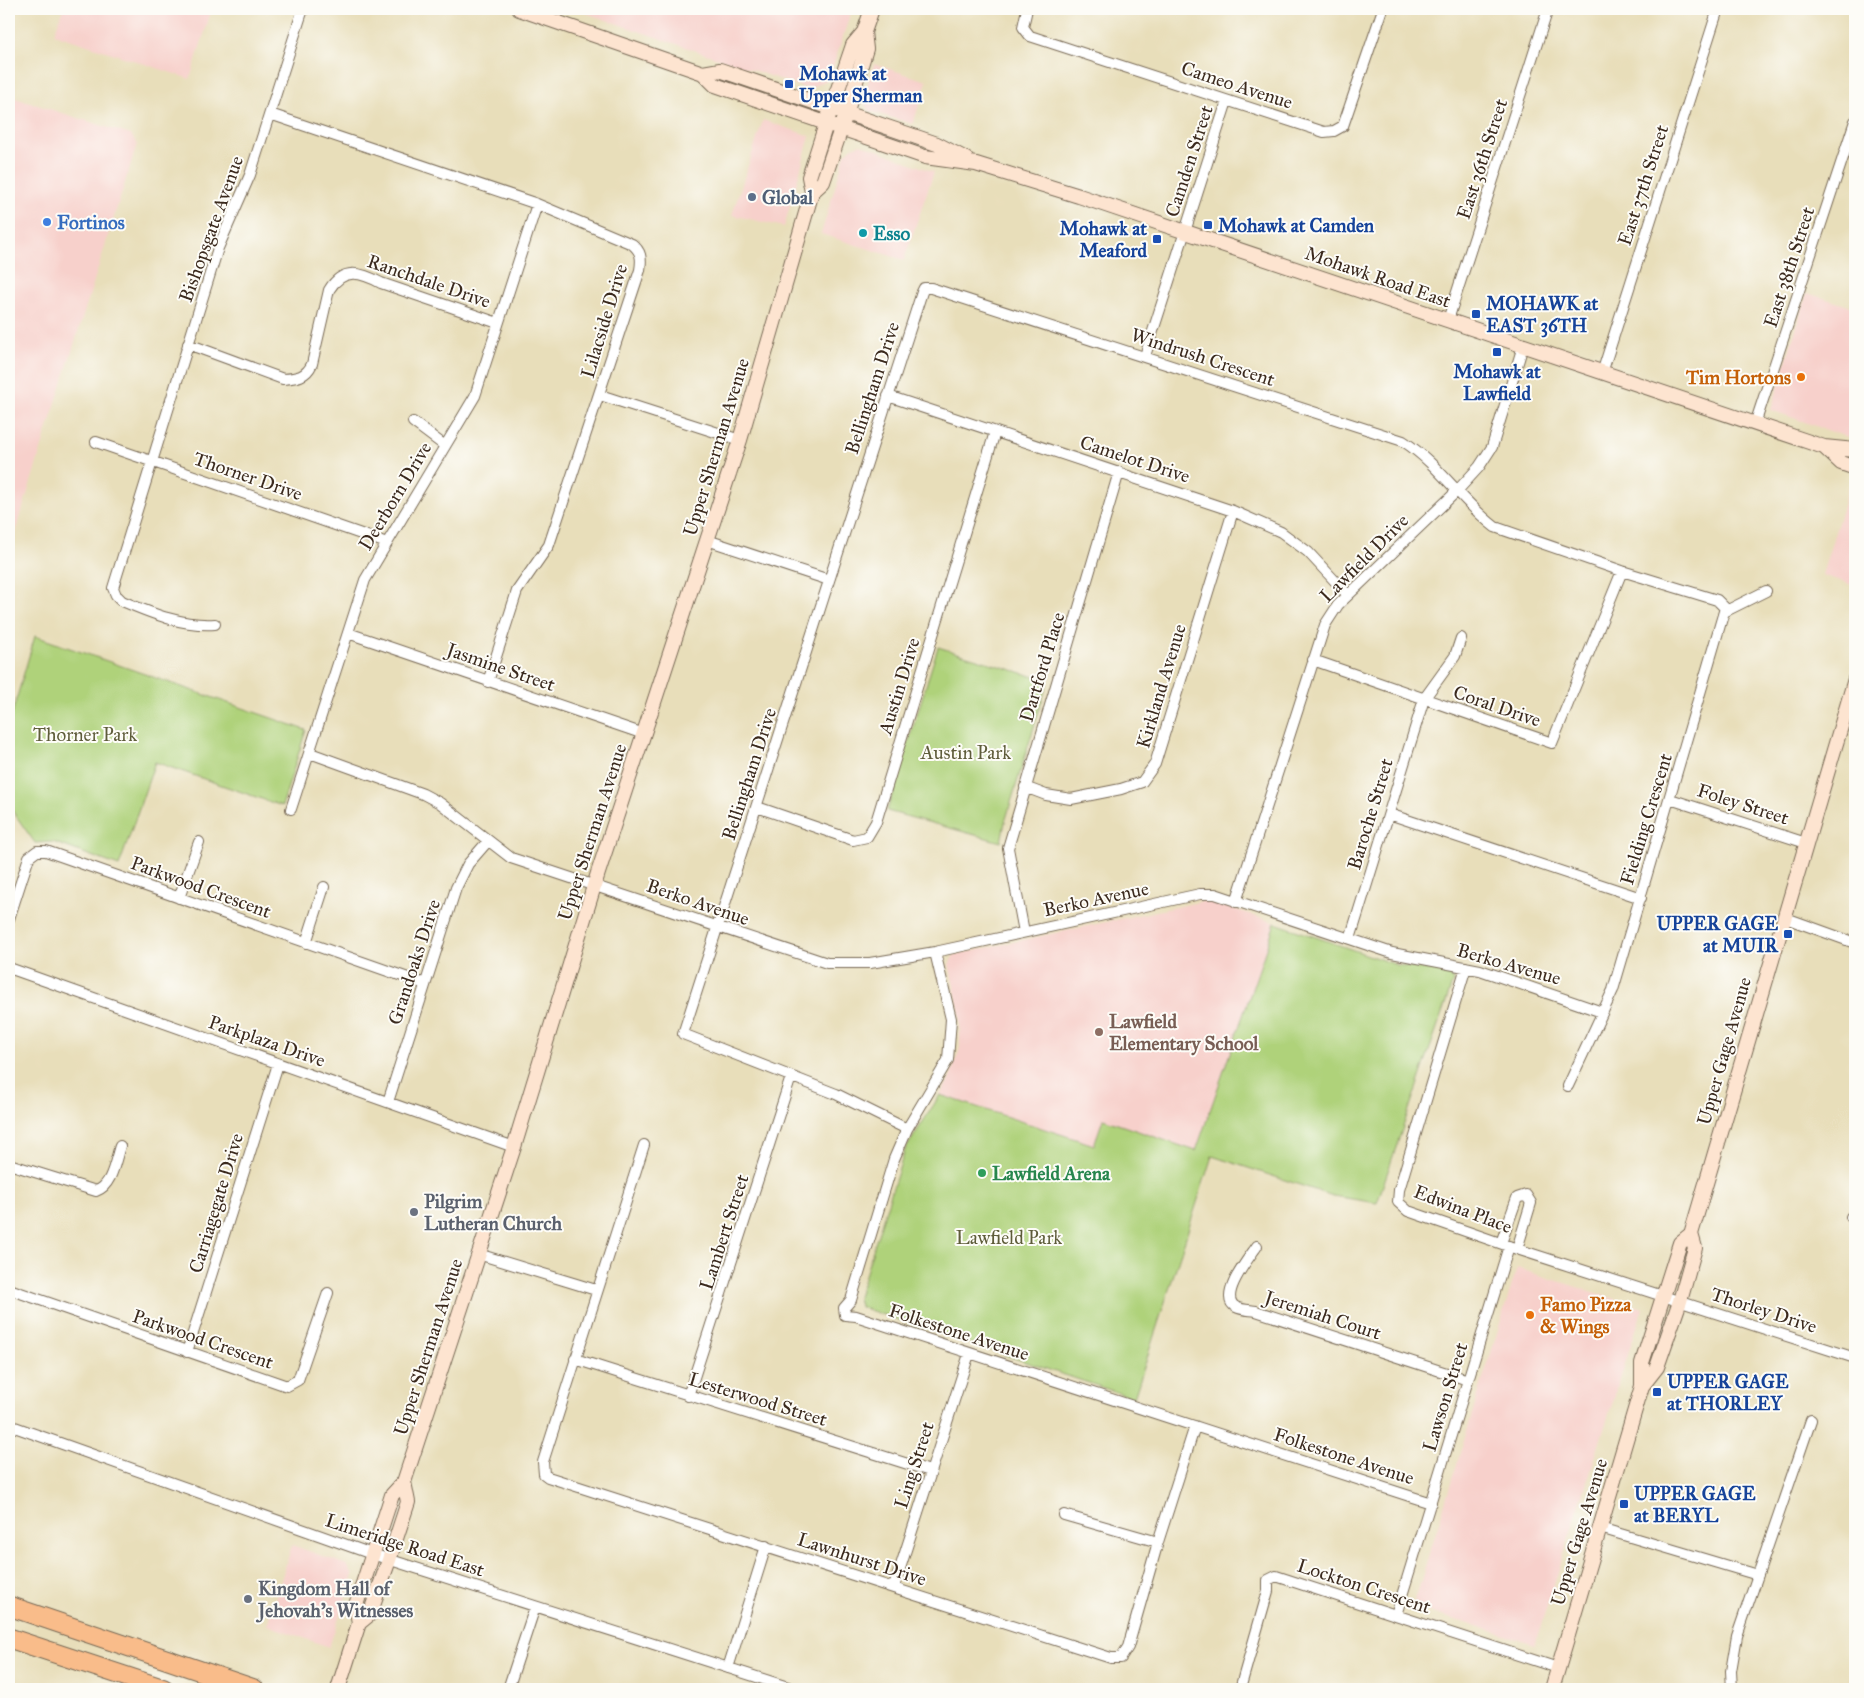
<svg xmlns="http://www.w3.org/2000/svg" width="1864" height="1698" viewBox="0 0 1864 1698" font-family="'IM FELL Great Primer',serif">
	<rect width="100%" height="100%" fill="#fdfcf7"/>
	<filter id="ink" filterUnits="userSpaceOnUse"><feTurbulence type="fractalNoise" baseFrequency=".02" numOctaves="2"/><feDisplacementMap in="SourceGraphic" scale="10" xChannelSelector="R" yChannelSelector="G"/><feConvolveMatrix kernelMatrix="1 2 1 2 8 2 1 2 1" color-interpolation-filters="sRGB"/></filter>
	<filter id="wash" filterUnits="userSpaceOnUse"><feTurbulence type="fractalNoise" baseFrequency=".0096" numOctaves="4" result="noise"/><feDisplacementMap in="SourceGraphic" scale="20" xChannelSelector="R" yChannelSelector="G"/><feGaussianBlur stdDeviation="1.12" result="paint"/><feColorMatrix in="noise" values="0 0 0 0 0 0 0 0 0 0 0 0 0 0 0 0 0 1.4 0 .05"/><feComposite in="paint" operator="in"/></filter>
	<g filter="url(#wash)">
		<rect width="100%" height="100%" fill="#e8deba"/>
		<path fill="#f7d0cb" d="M63,9H212L190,79L54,34Z
			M574,9H852L829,79L808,89Z
			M874,64L927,81L913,124L869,111L865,105L863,99Z
			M9,96L131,135L137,144L9,552Z
			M763,120L810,136L784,227L732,215Z
			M861,144L934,172L904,260L821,234L845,154L853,147Z
			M1807,293L1855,308V440L1771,410Z
			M1850,483L1855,485V586L1822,575Z
			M1208,900L1275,923L1196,1151L1103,1120L1094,1145L940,1095L949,1080L960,1048V1015L949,964L954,955Z
			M1517,1268L1643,1308L1535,1644L1413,1607Z
			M292,1545L347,1565L353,1575L329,1647L267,1625Z"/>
		<path fill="#afd27a" stroke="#757e4c" d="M35,636L306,730L282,806L155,762L119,866L53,842L35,843L9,806V724Z
			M938,647L1048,681L1005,822L1001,842L887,811Z
			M1275,923L1397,965L1449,972L1453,981L1377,1203L1333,1196L1212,1156L1134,1398L860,1307L858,1297L905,1150L940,1095L1094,1145L1103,1119L1196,1151Z"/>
	</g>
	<g filter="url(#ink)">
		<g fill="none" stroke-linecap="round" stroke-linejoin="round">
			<defs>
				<path id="street" d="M1027,9L1023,27L1030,36L1324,132L1334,131L1343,126L1383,9
					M270,114L537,204L632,244C641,251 642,258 640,270L549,545L517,591L488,682
					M1448,320L1548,9
					M188,344L283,379C297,378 306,377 312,364L329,290C343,267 361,272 381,283L498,323
					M1145,356L1227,101
					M1602,373L1718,9
					M600,395L740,440
					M888,396L1233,511L1281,532L1308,552L1348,595
					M413,422L445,446
					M1755,424L1855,121
					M96,442L387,543
					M707,540L829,580
					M1726,611L1766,591
					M215,624C182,626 153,614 122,601L116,595L113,588L218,248L250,175L303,9
					M348,633L644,734
					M1313,660L1552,743L1622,571
					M310,753L423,794L440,803L511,858L827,963H870L935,952L1200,894H1215L1392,953L1480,970L1602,1012
					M1025,787L1046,795L1071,799L1121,789L1142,782L1155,764L1233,511
					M1670,799L1806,843
					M757,807L853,840L867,837L876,822L995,432
					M291,809L365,580L475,396L537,204
					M1389,814L1641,898
					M179,898L199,842
					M1236,902L1325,625L1338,605L1457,491L1479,467L1492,447L1523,346
					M1783,917L1855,943
					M9,919L29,857L37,851H46L425,984
					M1024,932L1008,848L1119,472
					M1350,939L1424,699L1455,656L1461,638
					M306,943L324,887
					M935,952L951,1019L948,1060L907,1129L894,1159L851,1300L844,1308L845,1315L856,1316L1431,1503
					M1466,967L1399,1190L1398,1202L1408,1211L1517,1249L1855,1358
					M9,968L514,1147
					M388,1102L456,888L468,864L488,841
					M907,1129L836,1094L683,1034L922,292L924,288H931L1403,441C1439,464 1461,501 1495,527L1622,571L1717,600L1725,608L1613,990L1568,1086
					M644,1145L543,1462L544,1474L548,1477L1111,1658H1121L1128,1647L1158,1542L1195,1426
					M9,1164L96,1191C112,1186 115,1161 120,1146
					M1851,1217L1855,1218
					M1501,1243L1517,1198L1526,1195L1531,1203L1517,1249
					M1257,1246C1249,1258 1217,1297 1236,1307C1241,1310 1250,1310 1256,1311L1468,1380
					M478,1254L596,1290
					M9,1289L287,1386L298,1380L328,1293
					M187,1352L278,1064
					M575,1359L930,1471
					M688,1396L791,1077
					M9,1425L372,1554L794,1689
					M1064,1515L1158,1542
					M1600,1528L1758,1575
					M894,1587L969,1354
					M1396,1615L1509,1246
					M728,1668L766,1546
					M508,1689L535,1607
					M1240,1689L1268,1591V1580L1276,1576L1558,1668
					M1732,1689L1731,1671L1737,1636L1811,1420"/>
				<path id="secondary" d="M519,9L703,73L715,85L925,157L976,164L1079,196L1824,447L1855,450
					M703,73L720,70L937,144L966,159
					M812,192L823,182L846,114L866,49L864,32
					M1824,447L1841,463L1855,468
					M1642,1386L1657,1367L1680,1301L1695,1248L1691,1234
					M359,1623L370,1614L389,1560L408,1502L404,1482
					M338,1689L359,1623L356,1605L392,1495L404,1482L514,1147L598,873L740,440L812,192L809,177L826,124L853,45L864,32L872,9
					M1552,1689L1642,1386V1363L1680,1243L1691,1234L1855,679"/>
				<path id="highway" d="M9,1606L254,1689
					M9,1638L164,1689"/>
			</defs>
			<use href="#street" stroke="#786955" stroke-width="12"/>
			<use href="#secondary" stroke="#786955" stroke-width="16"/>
			<use href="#highway" stroke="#786955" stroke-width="21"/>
			<use href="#street" stroke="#fff" stroke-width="10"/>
			<use href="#secondary" stroke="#fde4d0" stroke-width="14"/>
			<use href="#highway" stroke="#f9bc8a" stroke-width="19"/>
		</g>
	</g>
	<g fill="#1a4fb4" stroke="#fdfcf7" stroke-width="2">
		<rect x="784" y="79" width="10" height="10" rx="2.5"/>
		<rect x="1203" y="220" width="10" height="10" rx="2.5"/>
		<rect x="1152" y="234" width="10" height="10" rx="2.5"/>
		<rect x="1471" y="309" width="10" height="10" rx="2.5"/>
		<rect x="1492" y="347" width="10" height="10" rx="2.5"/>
		<rect x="1783" y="929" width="10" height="10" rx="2.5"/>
		<rect x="1652" y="1387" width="10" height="10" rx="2.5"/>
		<rect x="1619" y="1499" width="10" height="10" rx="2.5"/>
	</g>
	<circle fill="#5c6f8a" stroke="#fdfcf7" stroke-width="2" cx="752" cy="197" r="5"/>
	<circle fill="#3f7fe0" stroke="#fdfcf7" stroke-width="2" cx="47" cy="222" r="5"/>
	<circle fill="#0f9aa8" stroke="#fdfcf7" stroke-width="2" cx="863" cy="233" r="5"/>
	<g fill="#e8710a" stroke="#fdfcf7" stroke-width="2">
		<circle cx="1801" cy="377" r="5"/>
		<circle cx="1530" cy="1315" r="5"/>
	</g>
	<circle fill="#8d6e63" stroke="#fdfcf7" stroke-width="2" cx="1099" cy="1032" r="5"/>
	<circle fill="#2e9e5b" stroke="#fdfcf7" stroke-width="2" cx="982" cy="1173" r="5"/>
	<g fill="#6b7280" stroke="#fdfcf7" stroke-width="2">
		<circle cx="414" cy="1212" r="5"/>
		<circle cx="248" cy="1599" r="5"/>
	</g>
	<g text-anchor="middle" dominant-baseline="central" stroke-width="4" stroke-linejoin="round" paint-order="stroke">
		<g font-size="19" font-weight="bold" fill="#164399" stroke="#fdfcf7" text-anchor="start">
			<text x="799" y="73">Mohawk at<tspan x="799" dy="22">Upper Sherman</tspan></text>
			<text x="1218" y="225">Mohawk at Camden</text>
			<text x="1147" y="228" text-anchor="end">Mohawk at<tspan x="1147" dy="22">Meaford</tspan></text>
			<text x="1486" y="303">MOHAWK at<tspan x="1486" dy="22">EAST 36TH</tspan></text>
			<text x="1497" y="371" text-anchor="middle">Mohawk at<tspan x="1497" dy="22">Lawfield</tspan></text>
			<text x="1778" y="923" text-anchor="end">UPPER GAGE<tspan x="1778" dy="22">at MUIR</tspan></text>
			<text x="1667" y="1381">UPPER GAGE<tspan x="1667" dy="22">at THORLEY</tspan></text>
			<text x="1634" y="1493">UPPER GAGE<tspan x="1634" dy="22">at BERYL</tspan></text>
		</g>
		<g font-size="19" fill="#3b2a1e" stroke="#fdfcf7">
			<text transform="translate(1237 85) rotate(18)">Cameo Avenue</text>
			<text transform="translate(1482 159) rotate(-72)">East 36th Street</text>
			<text transform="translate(1189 161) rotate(-72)">Camden Street</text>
			<text transform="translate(1643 185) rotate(-72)">East 37th Street</text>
			<text transform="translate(211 229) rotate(-70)">Bishopsgate Avenue</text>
			<text transform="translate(1789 267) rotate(-72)">East 38th Street</text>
			<text transform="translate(1378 277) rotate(19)">Mohawk Road East</text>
			<text transform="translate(429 281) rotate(19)">Ranchdale Drive</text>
			<text transform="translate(604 321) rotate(-73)">Lilacside Drive</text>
			<text transform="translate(1203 357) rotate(18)">Windrush Crescent</text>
			<text transform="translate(872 388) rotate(-72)">Bellingham Drive</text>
			<text transform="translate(716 447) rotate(-73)">Upper Sherman Avenue</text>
			<text transform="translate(1135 459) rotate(18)">Camelot Drive</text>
			<text transform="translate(248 476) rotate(19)">Thorner Drive</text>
			<text transform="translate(395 496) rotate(-59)">Deerborn Drive</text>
			<text transform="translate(1364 558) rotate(-45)">Lawfield Drive</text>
			<text transform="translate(501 667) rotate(19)">Jasmine Street</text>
			<text transform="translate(1042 667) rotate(-73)">Dartford Place</text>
			<text transform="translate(899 686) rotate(-73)">Austin Drive</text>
			<text transform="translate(1161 686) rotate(-73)">Kirkland Avenue</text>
			<text transform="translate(1497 706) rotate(19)">Coral Drive</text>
			<text transform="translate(749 774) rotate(-72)">Bellingham Drive</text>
			<text transform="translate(1743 804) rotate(18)">Foley Street</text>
			<text transform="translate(1370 814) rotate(-73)">Baroche Street</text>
			<text transform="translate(1646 819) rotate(-73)">Fielding Crescent</text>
			<text transform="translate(592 832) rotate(-72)">Upper Sherman Avenue</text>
			<text transform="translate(201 887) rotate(20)">Parkwood Crescent</text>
			<text transform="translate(1096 899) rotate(-12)">Berko Avenue</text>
			<text transform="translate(698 902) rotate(19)">Berko Avenue</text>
			<text transform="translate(414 962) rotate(-72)">Grandoaks Drive</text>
			<text transform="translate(1509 964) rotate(16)">Berko Avenue</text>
			<text transform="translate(267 1041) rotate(19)">Parkplaza Drive</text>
			<text transform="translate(1724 1051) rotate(-74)">Upper Gage Avenue</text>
			<text transform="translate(216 1203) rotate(-73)">Carriagegate Drive</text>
			<text transform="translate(1463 1209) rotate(21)">Edwina Place</text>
			<text transform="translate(724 1232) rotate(-72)">Lambert Street</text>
			<text transform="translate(1764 1310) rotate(18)">Thorley Drive</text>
			<text transform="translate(1323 1315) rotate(18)">Jeremiah Court</text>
			<text transform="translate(959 1332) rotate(18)">Folkestone Avenue</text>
			<text transform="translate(203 1339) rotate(19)">Parkwood Crescent</text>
			<text transform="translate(428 1347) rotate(-72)">Upper Sherman Avenue</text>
			<text transform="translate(1445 1397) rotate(-73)">Lawson Street</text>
			<text transform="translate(758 1399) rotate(17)">Lesterwood Street</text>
			<text transform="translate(1344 1456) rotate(18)">Folkestone Avenue</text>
			<text transform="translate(914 1465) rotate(-72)">Ling Street</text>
			<text transform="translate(1579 1532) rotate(-73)">Upper Gage Avenue</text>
			<text transform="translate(405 1545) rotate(18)">Limeridge Road East</text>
			<text transform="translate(862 1559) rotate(18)">Lawnhurst Drive</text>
			<text transform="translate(1364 1586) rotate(18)">Lockton Crescent</text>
		</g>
		<g font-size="19" font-weight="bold" fill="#4e5e75" stroke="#fdfcf7" text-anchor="start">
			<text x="762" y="197">Global</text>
		</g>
		<g font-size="19" font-weight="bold" fill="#366cbe" stroke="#fdfcf7" text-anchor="start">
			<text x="57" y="222">Fortinos</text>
		</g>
		<g font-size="19" font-weight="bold" fill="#0d838f" stroke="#fdfcf7" text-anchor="start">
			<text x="873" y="233">Esso</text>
		</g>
		<g font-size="19" font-weight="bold" fill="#c56008" stroke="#fdfcf7" text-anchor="end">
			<text x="1791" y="377">Tim Hortons</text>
			<text x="1540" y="1304" text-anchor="start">Famo Pizza<tspan x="1540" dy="22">&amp; Wings</tspan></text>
		</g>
		<g font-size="19" fill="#5e5c3a" stroke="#fdfcf7">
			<text x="85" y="734">Thorner Park</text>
			<text x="966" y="752">Austin Park</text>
			<text x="1009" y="1237">Lawfield Park</text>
		</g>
		<g font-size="19" font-weight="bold" fill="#785e54" stroke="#fdfcf7" text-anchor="start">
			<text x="1109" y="1021">Lawfield<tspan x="1109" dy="22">Elementary School</tspan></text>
		</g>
		<g font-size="19" font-weight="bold" fill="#27864d" stroke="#fdfcf7" text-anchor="start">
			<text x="992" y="1173">Lawfield Arena</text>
		</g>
		<g font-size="19" font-weight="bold" fill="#5b616d" stroke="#fdfcf7" text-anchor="start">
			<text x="424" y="1201">Pilgrim<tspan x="424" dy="22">Lutheran Church</tspan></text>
			<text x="258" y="1588">Kingdom Hall of<tspan x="258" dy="22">Jehovah's Witnesses</tspan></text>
		</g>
	</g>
	<rect width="1864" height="1698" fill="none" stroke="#fdfcf7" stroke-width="30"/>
</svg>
